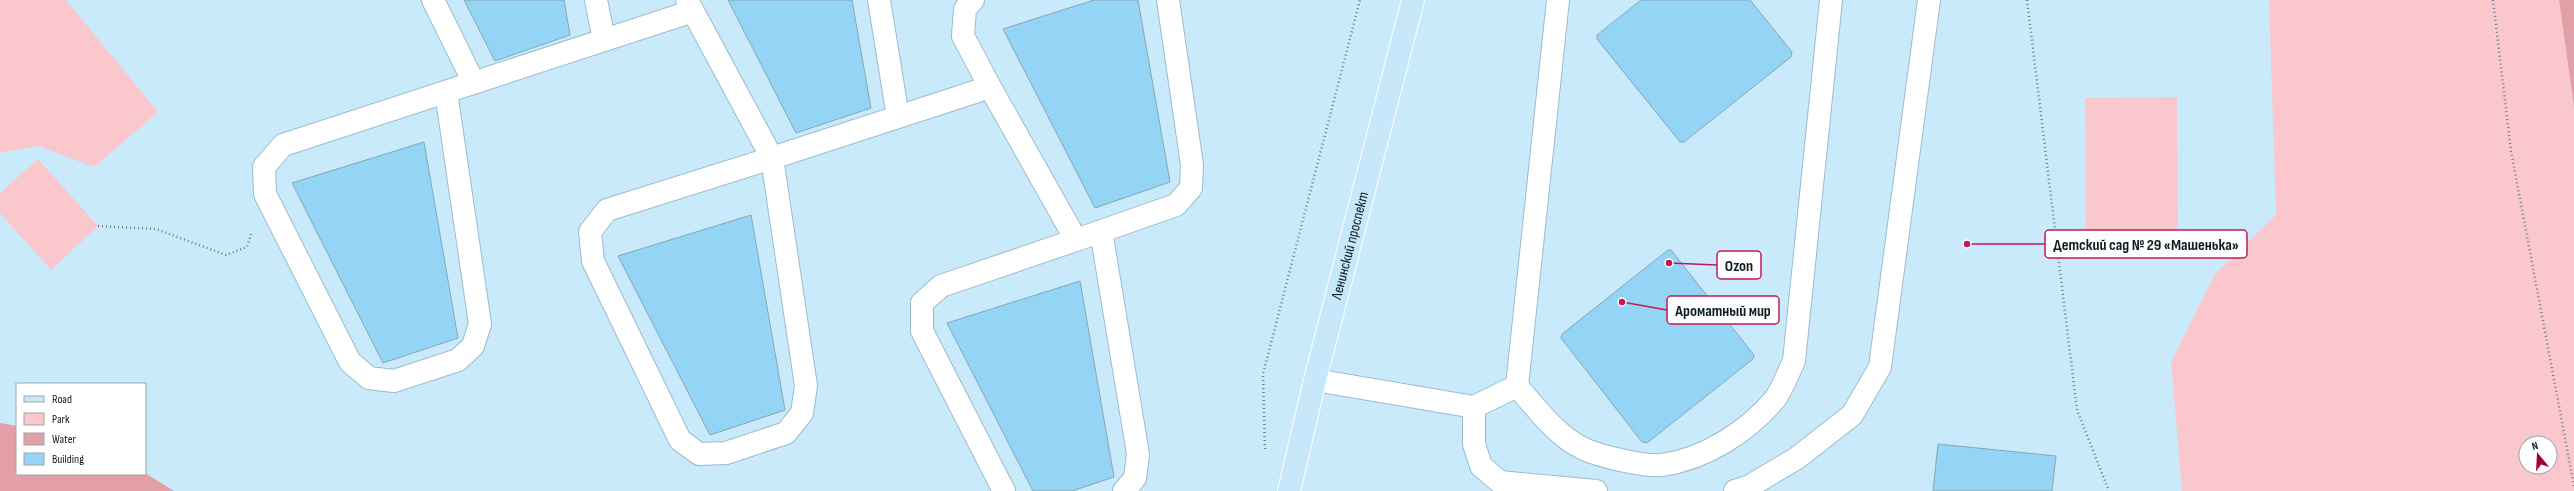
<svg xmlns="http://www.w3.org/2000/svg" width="2574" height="491" viewBox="0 0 2574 491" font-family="'Sofia Sans Condensed',sans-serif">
	<rect width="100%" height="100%" fill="#c9eafb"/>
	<path fill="#fac7cd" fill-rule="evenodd" d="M0,0H66L158,112L94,167L38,146L0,153Z
		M2269,0H2559L2574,107V491H2182L2171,362L2215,274L2276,215ZM2526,443H2550V467H2526Z
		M2177,97L2178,231L2086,232L2085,98Z
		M38,159L98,226L51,270L0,213V193Z"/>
	<path fill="#e29fa8" d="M2559,0H2574V107Z
		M0,423L17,426V474L145,473L174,491H0Z"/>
	<path fill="#94d5f5" stroke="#86a6b6" d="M464,0H564L570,35L495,61Z
		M728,0H852L871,108L796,133Z
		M1094,0H1138L1170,182L1095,208L1003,29Z
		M1641,0H1750L1792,52L1791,57L1684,142H1680L1597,39V35Z
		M424,142L458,338L383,363L292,183Z
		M751,215L785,410L710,435L618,256Z
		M1668,250H1671L1754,355L1753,359L1647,443L1642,442L1561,338L1562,334Z
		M1080,281L1114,477L1072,491H1033L947,323Z
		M1938,444L2056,456L2052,491H1933Z"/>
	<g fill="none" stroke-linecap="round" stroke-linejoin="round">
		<defs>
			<path id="minor" d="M433,0L474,83
				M596,0L604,40
				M687,0L772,158L990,87L1076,240L1176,205L1191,188L1192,165L1168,0
				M879,0L898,117
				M973,0L965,9L963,36L990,87
				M1558,0L1517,386C1536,408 1556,435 1582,448C1598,456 1645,467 1662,465C1705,459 1747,432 1775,399C1783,388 1788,373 1794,361L1831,0
				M446,92L480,324L473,346L458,360L394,381L369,378L350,362L265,194L264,167L283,145L693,11
				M772,158L806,386L802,413L786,433L726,453L699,454L680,440L593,261L590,232L607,210Z
				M1101,231L1138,454L1135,478L1124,491
				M1315,380L1474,407L1517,386
				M1474,407V444L1481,466L1500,482L1596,491
				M1004,491L922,331V303L941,286L1076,240
				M1735,491L1750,486L1797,458L1852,415L1880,367L1929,0"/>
			<g id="major">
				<path id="s1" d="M1289,491L1315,380L1413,0"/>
			</g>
		</defs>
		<use href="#minor" stroke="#9cbccd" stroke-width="24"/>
		<use href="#major" stroke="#fff" stroke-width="24"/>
		<path stroke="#6b818d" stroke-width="2.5" stroke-dasharray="1 3" stroke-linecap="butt" d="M2027,0L2077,410L2109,491
			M2493,0L2511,151L2574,486
			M98,226L156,229L226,255L247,247L251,234
			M1265,449L1263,374L1360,0"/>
		<use href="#minor" stroke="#fff" stroke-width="22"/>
		<use href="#major" stroke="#c7e8fa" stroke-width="22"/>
	</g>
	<g text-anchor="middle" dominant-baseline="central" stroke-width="3" stroke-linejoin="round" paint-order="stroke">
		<g font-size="15" fill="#101d23" stroke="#fff">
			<text stroke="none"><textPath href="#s1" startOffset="253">Ленинский проспект</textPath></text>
		</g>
	</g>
	<path fill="none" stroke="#c2185b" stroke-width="1.5" d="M1967 244L2045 244M1669 263L1717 265M1622 302L1667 310"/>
	<g fill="#c2185b" stroke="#fff" stroke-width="1.5">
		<circle cx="1967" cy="244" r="4"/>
		<circle cx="1669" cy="263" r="4"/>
		<circle cx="1622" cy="302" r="4"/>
	</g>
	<g fill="#fff" stroke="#c2185b" stroke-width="1.5">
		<rect x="2045" y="230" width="202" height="28" rx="4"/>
		<rect x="1717" y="251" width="44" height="28" rx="4"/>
		<rect x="1667" y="296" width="112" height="28" rx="4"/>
	</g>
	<g font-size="16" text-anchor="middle" font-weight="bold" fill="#101d23">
		<text x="2146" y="250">Детский сад № 29 «Машенька»</text>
		<text x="1739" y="271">Ozon</text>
		<text x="1723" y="316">Ароматный мир</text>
	</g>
	<rect x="16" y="383" width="130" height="92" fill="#ffffff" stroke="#9fa5a7"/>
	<rect x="24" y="396" width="20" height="6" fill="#c7e8fa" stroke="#9fa5a7"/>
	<text x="52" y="403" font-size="12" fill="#101d23">Road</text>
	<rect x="24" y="413" width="20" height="12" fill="#fac7cd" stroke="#9fa5a7"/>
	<text x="52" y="423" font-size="12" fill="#101d23">Park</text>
	<rect x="24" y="433" width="20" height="12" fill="#e29fa8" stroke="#9fa5a7"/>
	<text x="52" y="443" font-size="12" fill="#101d23">Water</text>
	<rect x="24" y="453" width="20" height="12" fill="#94d5f5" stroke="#9fa5a7"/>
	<text x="52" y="463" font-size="12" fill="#101d23">Building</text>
	<g transform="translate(2538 455) rotate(342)"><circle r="19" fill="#ffffff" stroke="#9fa5a7"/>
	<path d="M0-3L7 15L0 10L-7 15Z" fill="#a0013d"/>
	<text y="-6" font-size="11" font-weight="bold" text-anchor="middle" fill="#101d23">N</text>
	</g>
</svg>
